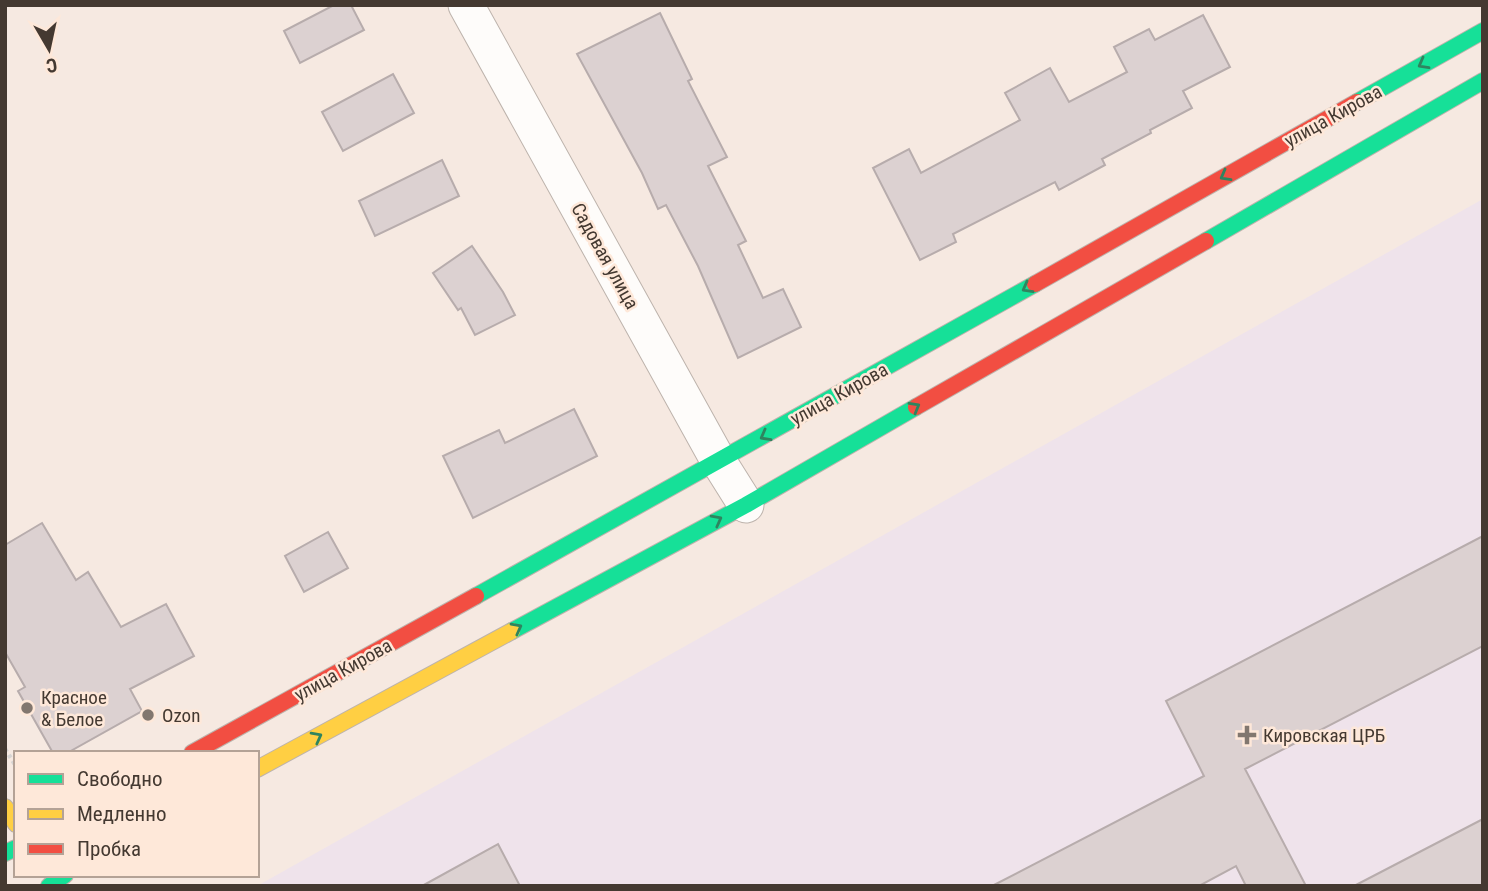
<svg xmlns="http://www.w3.org/2000/svg" width="1488" height="891" viewBox="0 0 1488 891" font-family="'Roboto Condensed',sans-serif">
	<rect width="100%" height="100%" fill="#f6e9e1"/>
	<path fill="#efe3eb" d="M1483,199V886H257Z"/>
	<path fill="#dcd1d1" stroke="#b7acac" stroke-width="2" d="M334,5H351L364,30L300,63L284,31Z
		M660,13L692,79L688,81L727,157L708,166L746,241L738,245L763,298L783,289L801,327L738,358L698,266L666,205L658,209L642,173L577,54Z
		M1203,15L1230,67L1183,91L1192,108L1150,130L1151,133L1102,159L1105,165L1059,190L1055,182L953,234L956,242L920,260L873,168L909,149L921,173L1020,120L1005,93L1050,68L1069,102L1127,72L1114,47L1149,29L1155,40Z
		M393,74L414,113L343,151L322,112Z
		M442,160L459,196L375,236L359,201Z
		M472,246L503,292L515,315L475,335L461,308L458,310L433,273Z
		M574,409L597,456L473,518L443,456L499,430L505,443Z
		M42,523L76,580L88,572L121,627L166,604L194,656L130,689L142,711L67,753H53L18,691L25,687L5,652V545Z
		M328,532L348,568L304,592L285,556Z
		M1483,536V646L1245,769L1306,886H1246L1236,866L1199,886H992L1204,776L1166,701Z
		M1483,819V886H1354Z
		M498,844L520,886H422Z"/>
	<g fill="none" stroke-linecap="round" stroke-linejoin="round">
		<defs>
			<path id="street" d="M466,5L719,462L746,505"/>
			<path id="fast" d="M1357,102L1483,31
				M1206,241L1483,81
				M476,596L1035,284
				M512,631L746,505L916,407
				M5,853L16,848
				M49,886L65,875"/>
			<path id="slow" d="M257,769L512,631
				M5,807L16,824"/>
			<path id="jam" d="M1035,284L1357,102
				M916,407L1206,241
				M192,753L476,596"/>
		</defs>
		<use href="#street" stroke="#bdb3ac" stroke-width="37"/>
		<use href="#fast" stroke="#bdb3ac" stroke-width="18"/>
		<use href="#slow" stroke="#bdb3ac" stroke-width="18"/>
		<use href="#jam" stroke="#bdb3ac" stroke-width="18"/>
		<path stroke="#d7d4d2" stroke-width="4.5" stroke-dasharray="3.5 3.5" stroke-linecap="butt" d="M5,749L16,766"/>
		<use href="#street" stroke="#fefcfa" stroke-width="35"/>
		<use href="#fast" stroke="#16e098" stroke-width="16"/>
		<use href="#slow" stroke="#ffcf43" stroke-width="16"/>
		<use href="#jam" stroke="#f24e42" stroke-width="16"/>
	</g>
	<defs><path id="oneway-chevron" d="M-2-3.5L2.5 0L-2 3.5" fill="none" stroke-width="1.6" stroke-linecap="round" stroke-linejoin="round" transform="scale(1.75)"/></defs>
	<g stroke="#2f845f">
		<use href="#oneway-chevron" transform="translate(1423 64) rotate(151)"/>
		<use href="#oneway-chevron" transform="translate(1225 176) rotate(151)"/>
		<use href="#oneway-chevron" transform="translate(1027 288) rotate(151)"/>
		<use href="#oneway-chevron" transform="translate(915 407) rotate(-30)"/>
		<use href="#oneway-chevron" transform="translate(765 436) rotate(151)"/>
		<use href="#oneway-chevron" transform="translate(717 520) rotate(-28)"/>
		<use href="#oneway-chevron" transform="translate(517 628) rotate(-28)"/>
		<use href="#oneway-chevron" transform="translate(317 737) rotate(-28)"/>
	</g>
	<g fill="#82776f" stroke="#fee8d9" stroke-width="2.5">
		<circle cx="27" cy="708" r="7"/>
		<circle cx="148" cy="715" r="7"/>
		<path d="M1243.5 724.5h7v7h7v7h-7v7h-7v-7h-7v-7h7z"/>
	</g>
	<g text-anchor="middle" dominant-baseline="central" stroke-width="5" stroke-linejoin="round" paint-order="stroke">
		<g font-size="19" fill="#443931" stroke="#fee8d9">
			<text transform="translate(1333 116) rotate(-29)">улица Кирова</text>
			<text transform="translate(605 256) rotate(61)">Садовая улица</text>
			<text transform="translate(839 394) rotate(-29)">улица Кирова</text>
			<text transform="translate(343 670) rotate(-29)">улица Кирова</text>
		</g>
		<g font-size="19" fill="#443931" stroke="#fee8d9" text-anchor="start">
			<text x="41" y="697">Красное<tspan x="41" dy="22">&amp; Белое</tspan></text>
			<text x="162" y="715">Ozon</text>
			<text x="1263" y="735">Кировская ЦРБ</text>
		</g>
	</g>
	<rect width="1488" height="891" fill="none" stroke="#443931" stroke-width="14"/>
	<rect x="14" y="751" width="245" height="126" fill="#fee8d9" stroke="#b4a296" stroke-width="2"/>
	<rect x="28" y="774" width="35" height="10" fill="#16e098" stroke="#b4a296" stroke-width="2"/>
	<text x="77" y="786" font-size="21" fill="#443931">Свободно</text>
	<rect x="28" y="809" width="35" height="10" fill="#ffcf43" stroke="#b4a296" stroke-width="2"/>
	<text x="77" y="821" font-size="21" fill="#443931">Медленно</text>
	<rect x="28" y="844" width="35" height="10" fill="#f24e42" stroke="#b4a296" stroke-width="2"/>
	<text x="77" y="856" font-size="21" fill="#443931">Пробка</text>
	<g transform="translate(49 49) rotate(171)" stroke="#fee8d9" stroke-width="5" paint-order="stroke">
	<path d="M0-5L12 26L0 18L-12 26Z" fill="#443931"/>
	<text y="-10" font-size="19" font-weight="bold" text-anchor="middle" fill="#443931">С</text>
	</g>
</svg>
